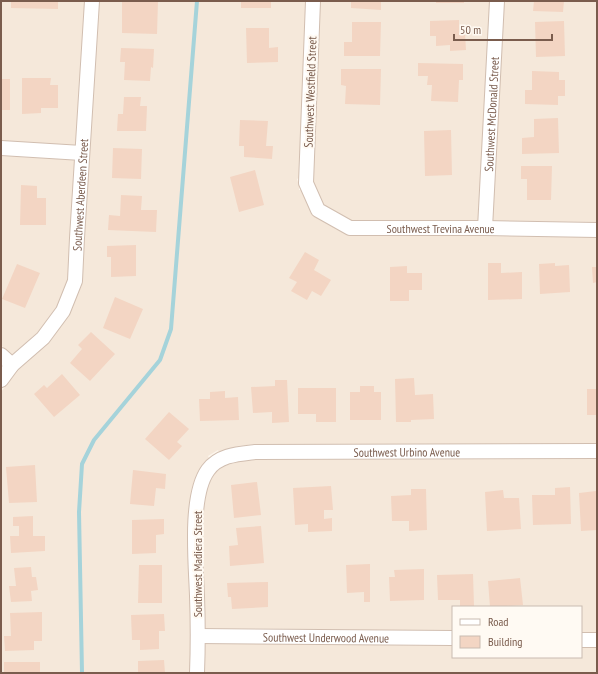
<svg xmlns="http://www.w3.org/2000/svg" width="598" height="674" viewBox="0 0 598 674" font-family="'PT Sans Narrow',sans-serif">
	<rect width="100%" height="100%" fill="#fdf6ec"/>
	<path fill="#f5e8da" d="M1,1H85L76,145L1,141Z
		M98,1H306L299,178L297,179L299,185V190H302L311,213L315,217L347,235L597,237V444H255L238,446L219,452L218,450L208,456L209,458L203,464L197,474L192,487L190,504L189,531L191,635L190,673H1V392L17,371L47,343L68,316L82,285Z
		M320,1H490L478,221H351L323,205L313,182Z
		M504,1H597V222L492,221Z
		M1,156L75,160L69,279L57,307L38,332L11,356L1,345Z
		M597,459V632H581V607H453V631L205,628L203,531L204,506L206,491L209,481L214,474L221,467L241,461L256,460Z
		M205,643L453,646V657H581V647L597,648V673H204Z"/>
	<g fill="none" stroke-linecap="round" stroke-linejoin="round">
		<path stroke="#a5d3da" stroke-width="4" d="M82,673L79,512L82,464L94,440L160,360L171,329L197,1"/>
	</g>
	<path fill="#f3d5c3" d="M11,1H58V9L11,8Z
		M122,1H158L157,34L122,33Z
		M241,1H271V8H241Z
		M351,1H381V10L351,8Z
		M436,1H464V3H436Z
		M534,1H564L563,12L533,11Z
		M459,20V34L465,33L466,50L450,51V45L436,46V36H430V21Z
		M564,21L565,56L536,57L535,22Z
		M352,22H381L380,56H344V42H352Z
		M246,28H269V48L278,47V62L247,63Z
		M121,48L154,49L153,68L151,67L150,81L124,80L125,62H120Z
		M418,63L463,64V80H459L458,102L431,101L432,85H427L428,76H418Z
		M341,69H381L380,105L345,104L346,86L341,85Z
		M532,71L559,72V80H565V96H558V105L525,104V90H532Z
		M22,78H51L50,85H58V108H41V113L22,114Z
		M1,79H10V110H1Z
		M124,97H141L140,106H147L146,131H117L118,114H123Z
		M558,118L559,153L522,154V138L534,137V119Z
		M240,120L268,121L266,146H273L272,159L244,157V146H239Z
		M451,130L452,175L425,176L424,131Z
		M113,148L142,149L141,179L112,178Z
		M521,166H552L551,200H527V179H521Z
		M255,170L264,205L239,212L230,177Z
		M21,185L37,186V198H46V225H20Z
		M121,195L142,196L141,210H157L156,232L108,230L109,215L120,216Z
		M136,245V276L111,277V257H107V246Z
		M305,252L319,260L314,270L331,280L321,296L312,291L307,300L291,291L297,282L289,278Z
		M488,263H501V273L522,272V299L488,300Z
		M555,263V266L569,265L570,292L540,294L539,264Z
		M17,264L40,273L25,308L2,299Z
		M407,266V273H422V290H409V301H390V267Z
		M592,267H597V282L593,283Z
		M115,297L143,309L130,339L103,328Z
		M91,332L115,354L90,381L70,363L82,349L78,345Z
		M62,374L80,395L54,417L34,394L44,385L47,388Z
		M414,378L415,395L433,394L434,419L411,420V422H396L395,379Z
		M275,380H287L289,422L272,423V412L253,413L251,387L275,386Z
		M360,386H374V392H381V420H350V392H360Z
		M298,388H336V422H316V414H298Z
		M587,389H597V415H587Z
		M225,391V398L238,397L239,420L200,421L199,399H210V392Z
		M169,412L189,429L177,442L182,446L169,460L145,439Z
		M35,465L37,502L9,503L6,467Z
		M133,470L166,474L165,489L156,488L154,506L130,504Z
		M257,482L261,515L234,518L231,485Z
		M331,486L333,510H324V519L332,518V531L308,532V524L295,525L293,488Z
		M570,487L571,524L533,525L532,495H555V488Z
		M411,489H426L427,530L409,531V521H392L391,496L411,495Z
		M503,490L504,498H519L521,529L487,531L485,492Z
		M596,491L597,503V530L581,531L579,493Z
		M33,516V536H45V551L11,553L10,536H19V526H13V517Z
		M164,519V534L156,535V553L132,554V520Z
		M261,526L264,563L230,566L229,546L238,545L236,528Z
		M370,564V602H364V592L347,593L346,565Z
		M139,565H162V603H138Z
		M31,567L32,577H36L38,590L31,591L32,601L11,602L9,586H16L14,568Z
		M424,569V600L390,601L389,577H395L394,570Z
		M473,574L474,606L460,607V600H438L437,575Z
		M520,578L523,605L490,607L488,581Z
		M268,582V607L232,609L231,597H228L227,583Z
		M42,612V641H34V650L5,651L4,636H11L10,613Z
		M164,614L165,631H159V649L140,650V640H132L131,615Z
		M164,660L165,673H138V661Z
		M4,662H40V673H4Z"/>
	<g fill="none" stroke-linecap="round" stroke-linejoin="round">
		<defs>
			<g id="minor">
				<path id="s1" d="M313,1L306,183L318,210L350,228H485L597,230"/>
				<path d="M1,148L82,153"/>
				<path id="s2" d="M485,228L497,1"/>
				<path d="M1,355L12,365"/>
				<path id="s3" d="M1,380L12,365L43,338L63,311L75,281L77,238L92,1"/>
				<path id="s4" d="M198,636L453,638"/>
				<path d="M581,640H597"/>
				<path id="s5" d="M197,673C198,647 198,622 197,596C196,564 189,496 208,470C219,455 238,454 255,452L597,451"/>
			</g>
		</defs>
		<use href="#minor" stroke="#d1beb0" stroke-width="16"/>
		<use href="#minor" stroke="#fff" stroke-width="14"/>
	</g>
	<g text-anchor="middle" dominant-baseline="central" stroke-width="4" stroke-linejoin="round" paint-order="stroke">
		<g font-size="12" fill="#7a5c4d" stroke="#fffaf3">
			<text transform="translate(310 92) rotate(-88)">Southwest Westfield Street</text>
			<text stroke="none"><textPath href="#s2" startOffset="114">Southwest McDonald Street</textPath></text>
			<text stroke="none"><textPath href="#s3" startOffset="212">Southwest Aberdeen Street</textPath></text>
			<text stroke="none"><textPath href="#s1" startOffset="339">Southwest Trevina Avenue</textPath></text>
			<text stroke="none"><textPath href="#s5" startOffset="409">Southwest Urbino Avenue</textPath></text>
			<text transform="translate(197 564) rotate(-90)">Southwest Madiera Street</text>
			<text stroke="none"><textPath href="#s4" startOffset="128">Southwest Underwood Avenue</textPath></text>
		</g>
	</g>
	<rect width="598" height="674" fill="none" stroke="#7a5c4d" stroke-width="4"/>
	<rect x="452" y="606" width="130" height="52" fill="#fffaf3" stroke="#cabbb1"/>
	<rect x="460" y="619" width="20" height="6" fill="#ffffff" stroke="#cabbb1"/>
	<text x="488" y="626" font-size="12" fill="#7a5c4d">Road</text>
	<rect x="460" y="636" width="20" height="12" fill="#f3d5c3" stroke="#cabbb1"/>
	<text x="488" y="646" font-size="12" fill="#7a5c4d">Building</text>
	<path d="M454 34v6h98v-6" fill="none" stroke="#7a5c4d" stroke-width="2"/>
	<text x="460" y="34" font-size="12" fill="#7a5c4d" stroke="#fffaf3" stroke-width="3" paint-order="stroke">50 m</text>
</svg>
